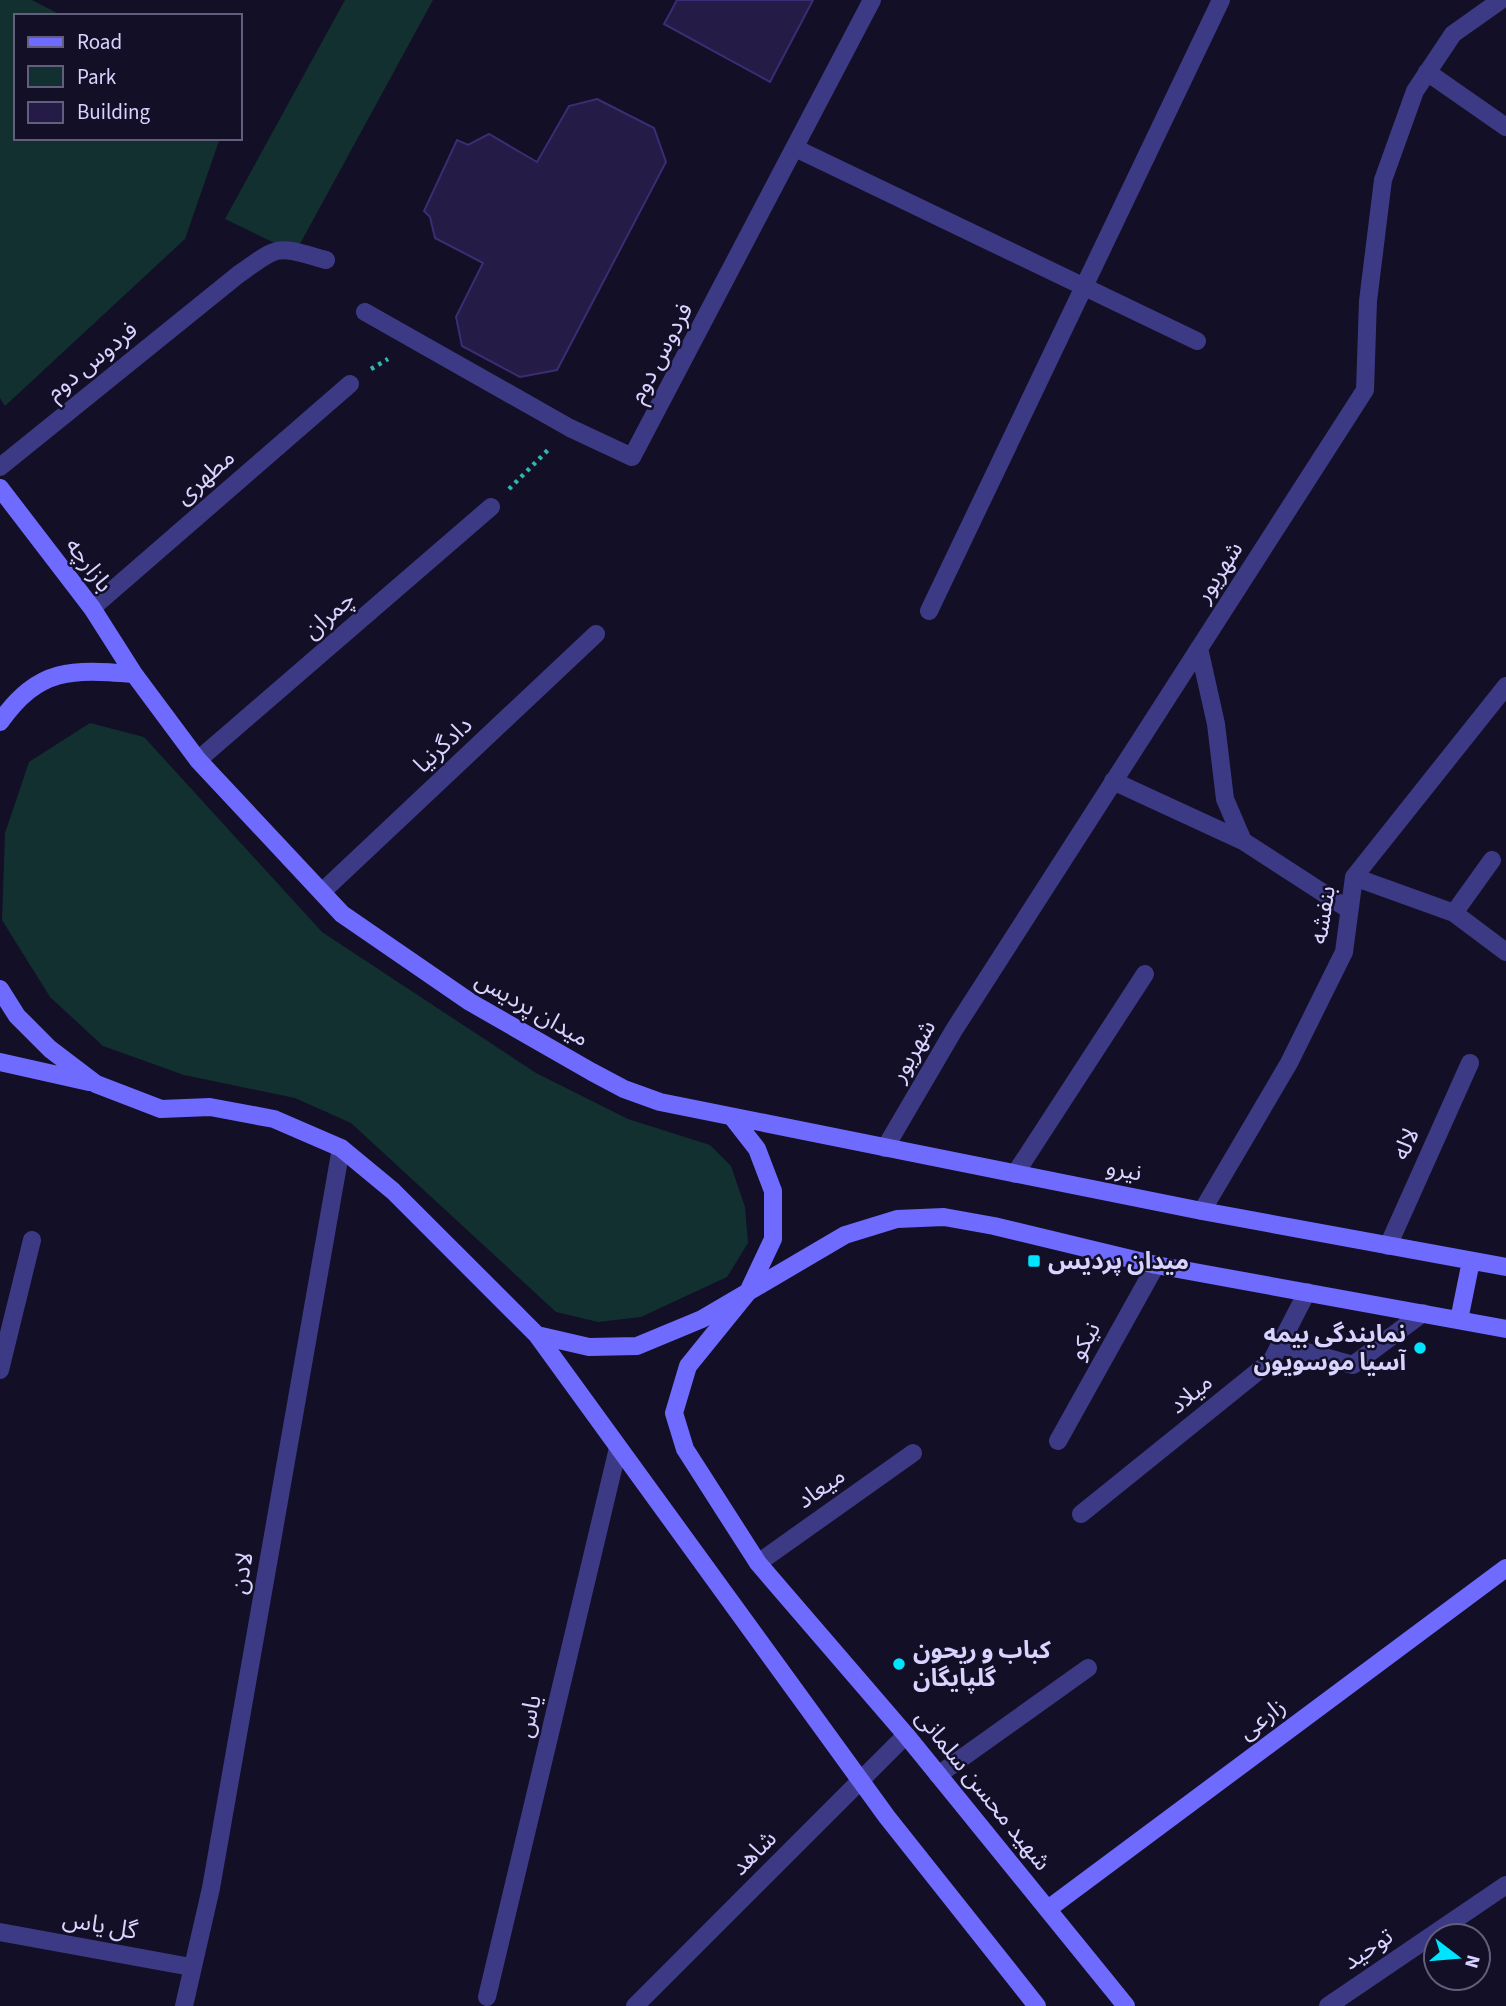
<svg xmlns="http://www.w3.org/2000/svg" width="1506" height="2006" viewBox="0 0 1506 2006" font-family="'Source Sans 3','Noto Sans Arabic',sans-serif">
	<rect width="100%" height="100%" fill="#130f26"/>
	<path fill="#12302f" d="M0,0H32L63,16H16V138H220L185,239L5,406L0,398Z
		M345,0H433L295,253L225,219Z
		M90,723L144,737L322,932L536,1073L628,1119L710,1145L731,1166L745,1207L748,1243L727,1277L641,1317L598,1322L556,1312L351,1123L295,1098L184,1075L103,1046L50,997L2,920L5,833L29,762Z"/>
	<path fill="#241b47" stroke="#3b2d73" stroke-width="2" d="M677,0H813L770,82L664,24Z
		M597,99L654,128L666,162L557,370L520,377L462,346L456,317L483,263L435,238L430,217L424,211L457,140L468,145L489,134L537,162L569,106Z"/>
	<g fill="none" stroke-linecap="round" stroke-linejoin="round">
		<path stroke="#2fb8b0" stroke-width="4.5" stroke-dasharray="3.5 5" stroke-linecap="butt" d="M371,369L388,359
			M509,489L550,448"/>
		<path stroke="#3d3a85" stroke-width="18" d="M1427,72L1506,127
			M795,148L1197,341
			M365,312L570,428L632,457L872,0
			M0,467L239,274C282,244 275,246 326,260
			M92,608L350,384
			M929,611L1221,0
			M1199,648L1216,724L1225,799L1243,841
			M198,760L491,507
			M1113,781L1243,841L1348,909
			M1354,877L1454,913L1506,952
			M323,891L596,634
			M1454,913L1492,860
			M885,1148L954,1030L1365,390L1368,301L1383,180L1415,91L1453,34L1501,0
			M1015,1174L1145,974
			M1202,1211L1289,1063L1344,952L1354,877L1506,686
			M1388,1246L1470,1063
			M1281,1345L1353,1365L1423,1313
			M0,1370L32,1240
			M1058,1441L1156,1265
			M1081,1514L1272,1360L1307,1292
			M758,1563L913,1453
			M938,1775L1088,1668
			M0,1932L191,1967
			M487,1997L618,1448
			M184,2006L211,1888L341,1148
			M635,2006L906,1735
			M1328,2006L1506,1885"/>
		<path stroke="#6f6bff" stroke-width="18" d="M0,488L92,608L134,674L198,760L342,914L470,1002L592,1072L624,1089L660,1102L1202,1211L1506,1267
			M0,722C39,667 72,669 134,674
			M0,989L17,1016L50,1049L96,1084L161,1109L210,1107L274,1119L341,1148L393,1191L537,1335L589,1347L637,1346L702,1319L845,1235L897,1219L944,1217L994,1226L1156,1265L1506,1329
			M0,1062L89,1082
			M732,1117L757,1149L773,1191V1239L748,1292L688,1366L674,1413L685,1449L758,1563L906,1735L1126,2006
			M1459,1320L1471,1261
			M537,1335L887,1817L1037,2006
			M1048,1909L1506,1568"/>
	</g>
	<g fill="#00e5ff" stroke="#130f26" stroke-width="2.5">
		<rect x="1027" y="1254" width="14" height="14" rx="3.5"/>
		<circle cx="1420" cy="1348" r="7"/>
		<circle cx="899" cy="1664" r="7"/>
	</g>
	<g text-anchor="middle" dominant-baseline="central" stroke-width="5" stroke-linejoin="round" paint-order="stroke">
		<g font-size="24" fill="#d9d4ff" stroke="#130f26">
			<text transform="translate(661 353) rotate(-62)">فردوس دوم</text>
			<text transform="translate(92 361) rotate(-39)">فردوس دوم</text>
			<text transform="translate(205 477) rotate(-41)">مطهری</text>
			<text transform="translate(89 565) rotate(53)">بازارچه</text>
			<text transform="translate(1219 572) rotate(-57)">شهریور</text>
			<text transform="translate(329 615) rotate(-41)">چمران</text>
			<text transform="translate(443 745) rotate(-43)">دادگرنیا</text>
			<text transform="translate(1323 915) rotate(-81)">بنفشه</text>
			<text transform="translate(532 1009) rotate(30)">میدان پردیس</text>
			<text transform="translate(913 1051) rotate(-60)">شهریور</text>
			<text transform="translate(1406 1144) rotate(-66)">لاله</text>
			<text transform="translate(1124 1170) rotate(11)">نیرو</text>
			<text transform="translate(1085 1341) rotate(-61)">نیکو</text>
			<text transform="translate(1191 1394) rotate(-39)">میلاد</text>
			<text transform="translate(821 1488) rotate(-35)">میعاد</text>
			<text transform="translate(242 1573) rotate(-80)">لادن</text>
			<text transform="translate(529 1716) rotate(-77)">یاس</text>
			<text transform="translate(1262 1719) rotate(-37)">زارعی</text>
			<text transform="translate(983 1790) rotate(51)">شهید محسن سلمانی</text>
			<text transform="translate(754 1853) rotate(-45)">شاهد</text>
			<text transform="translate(100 1925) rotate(10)">گل یاس</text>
			<text transform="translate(1368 1949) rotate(-34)">توحید</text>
		</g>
		<g font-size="24" font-weight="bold" fill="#d9d4ff" stroke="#130f26" text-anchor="start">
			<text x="1048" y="1261">میدان پردیس</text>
			<text x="1406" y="1334" text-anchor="end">نمایندگی بیمه<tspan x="1406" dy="28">آسیا موسویون</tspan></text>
			<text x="913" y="1650">کباب و ریحون<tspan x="913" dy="28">گلپایگان</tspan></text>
		</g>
	</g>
	<rect x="14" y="14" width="228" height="126" fill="#130f26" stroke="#625e7d" stroke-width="2"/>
	<rect x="28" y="37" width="35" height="10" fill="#6f6bff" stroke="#625e7d" stroke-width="2"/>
	<text x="77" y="49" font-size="21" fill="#d9d4ff">Road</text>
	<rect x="28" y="66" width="35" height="21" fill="#12302f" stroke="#625e7d" stroke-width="2"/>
	<text x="77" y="84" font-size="21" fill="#d9d4ff">Park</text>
	<rect x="28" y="102" width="35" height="21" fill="#241b47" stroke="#625e7d" stroke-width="2"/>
	<text x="77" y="119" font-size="21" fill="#d9d4ff">Building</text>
	<g transform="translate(1457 1957) rotate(106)"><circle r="33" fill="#130f26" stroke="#625e7d" stroke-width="2"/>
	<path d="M0-5L12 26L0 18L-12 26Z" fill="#00e5ff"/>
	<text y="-10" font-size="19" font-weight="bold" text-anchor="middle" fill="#d9d4ff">N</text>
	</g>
</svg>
